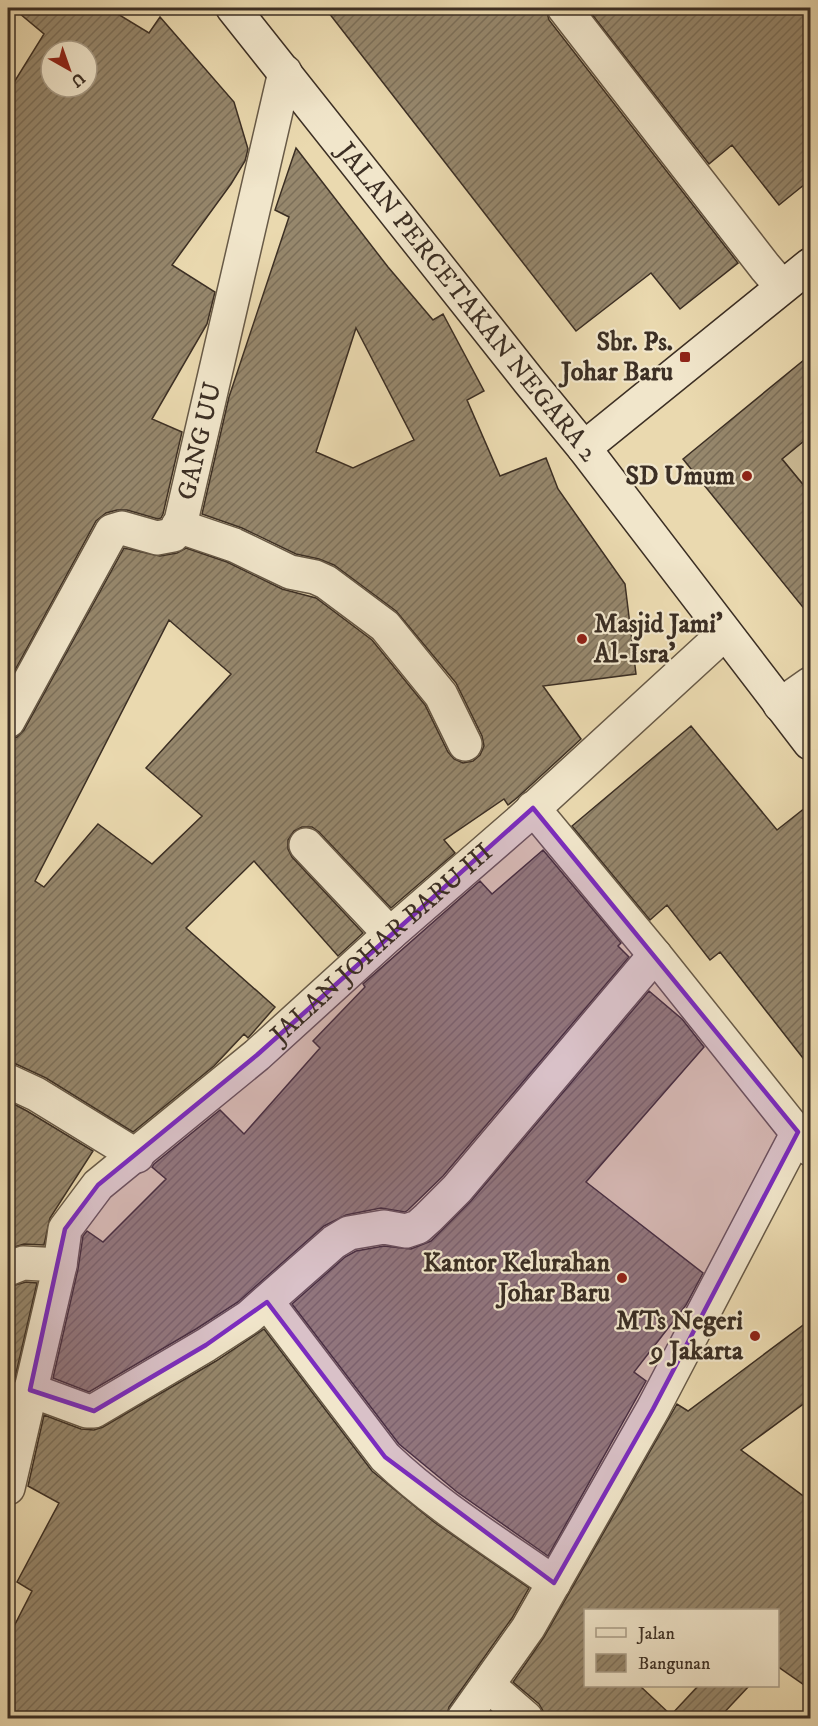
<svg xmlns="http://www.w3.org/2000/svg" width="818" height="1726" viewBox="0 0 818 1726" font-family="'IM FELL DW Pica',serif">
	<defs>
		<pattern id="building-hatch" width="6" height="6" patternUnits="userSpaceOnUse" patternTransform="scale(1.5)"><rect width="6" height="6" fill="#96876c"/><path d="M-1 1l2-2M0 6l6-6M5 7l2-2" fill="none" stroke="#7c6f59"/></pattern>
	</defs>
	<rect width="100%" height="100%" fill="#ead9af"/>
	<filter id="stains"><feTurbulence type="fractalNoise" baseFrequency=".00333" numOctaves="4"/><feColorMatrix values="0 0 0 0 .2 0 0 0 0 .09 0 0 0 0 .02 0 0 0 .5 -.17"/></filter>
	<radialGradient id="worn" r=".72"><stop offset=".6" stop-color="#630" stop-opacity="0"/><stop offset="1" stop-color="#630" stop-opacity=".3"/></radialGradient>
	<path fill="#ccbc97" stroke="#84765e" stroke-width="1.5" d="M810,436V493L782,459Z"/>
	<path fill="url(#building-hatch)" stroke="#3c2f24" stroke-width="1.5" fill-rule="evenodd" d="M13,8H108L149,33L160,17L234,102L248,149L245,161L231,184L172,265L215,292L207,324L152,419L182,432L163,514L161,518L158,519L127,510H117L106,513L96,521L8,683V92L44,34ZM51,51H87V87H51Z
		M325,8H546L549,20L738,263L680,309L651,273L576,331Z
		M587,8H810V180L779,205L732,145L709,164Z
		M296,148L388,267L433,320L443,314L484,391L467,400L500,476L546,458L558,489L625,584L636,674L543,686L581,739L518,797L508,805L504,799L444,840L455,853L391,908L319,832L312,827H302L294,831L288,840V849L292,857L363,933L338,956L254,861L186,928L275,1007L248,1038L244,1034L214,1066L133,1132L46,1078L16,1064L8,1062V740L17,737L24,730L124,548L160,556L177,553L186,548L227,562L282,589L316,598L372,640L425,705L448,752L454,759L463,763L473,761L480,755L484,746L482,736L456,683L396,611L334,565L319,559L296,554L242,528L202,514L229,397L289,217L275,210ZM356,328L414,440L353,468L316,452ZM169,620L231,674L146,768L202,816L152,864L98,824L44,887L35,881Z
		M810,355V436L782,459L810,493V616L683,459Z
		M691,726L777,830L810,804V1067L720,952L710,960L667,905L650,920L572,826Z
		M543,850L621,943L618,946L629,957L443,1176L408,1210L405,1212L381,1208L346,1215L324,1226L238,1302L196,1329L89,1392L53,1378L78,1269L83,1236L87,1231L103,1242L166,1179L152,1167L154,1164L220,1110L244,1134L320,1048L313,1041L365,987L363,984L480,881L492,894Z
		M649,991L682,1019L704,1047L586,1182L703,1273L686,1305L634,1372L646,1381L548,1556L457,1492L399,1444L292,1304L345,1257L356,1251L384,1246L411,1249L431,1241L471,1201Z
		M8,1101L27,1111L93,1151L50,1218L44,1245L24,1244L8,1249Z
		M26,1282L37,1283L8,1408V1287Z
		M810,1320V1399L741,1450L810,1501V1689L777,1666V1611H585V1686H640L671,1715L698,1686H749L718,1719H544L543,1711L539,1704L513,1682L544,1637L677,1404L688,1411Z
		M264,1329L372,1471L434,1522L529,1588L512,1618L449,1707L446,1719H8V1638L32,1591L17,1582L59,1503L28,1486L44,1415L81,1429L94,1430L103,1427L216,1361Z"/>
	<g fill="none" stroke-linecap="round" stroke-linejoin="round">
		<defs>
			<g id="street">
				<path d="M564,8L765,267L782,287"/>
				<path d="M178,526L234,545L290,572L315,577L326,582L385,626L441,695L465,744"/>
				<path d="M780,705L810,684"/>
				<path id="s1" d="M8,721L112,531L122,528L157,538L173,535L181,521L285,72"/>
				<path d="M533,808L655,955L810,1149"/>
				<path d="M306,845L390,934"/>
				<path d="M8,1081L36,1094L137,1156"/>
				<path d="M8,1269L23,1263L60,1265"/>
				<path d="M267,1302L385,1457C435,1505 497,1543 554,1583"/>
				<path d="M30,1390L87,1411H94L206,1345L249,1317L334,1242L349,1233L384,1227L406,1231L418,1227L428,1218L457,1189L655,955"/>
				<path id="s2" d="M8,1488L60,1265L65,1229L98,1185L257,1055L390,934L519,822L725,633"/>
				<path d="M488,1685L526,1718"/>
				<path d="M464,1718L528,1628L653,1409L798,1132"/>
			</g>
			<g id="secondary">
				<path id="s3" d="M233,8L529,381L584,448L810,743"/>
				<path d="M584,448L810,265"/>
			</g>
		</defs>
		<use href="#street" stroke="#685a47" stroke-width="36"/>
		<use href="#secondary" stroke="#3c2f24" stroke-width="36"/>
		<use href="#street" stroke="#f1e6cb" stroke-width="33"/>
		<use href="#secondary" stroke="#f1e6cb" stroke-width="33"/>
	</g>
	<path fill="#7b2cbf" fill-opacity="0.2" stroke="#7b2cbf" stroke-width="4.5" stroke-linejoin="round" d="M533,808L798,1132L653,1409L554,1583L385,1457L267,1302L206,1345L94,1411L30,1390L65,1229L98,1185L257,1055Z"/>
	<g fill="#8f2418" stroke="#f1e6cb" stroke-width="2">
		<rect x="679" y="351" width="12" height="12" rx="3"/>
		<circle cx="747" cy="476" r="6"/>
		<circle cx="582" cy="639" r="6"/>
		<circle cx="622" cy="1278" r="6"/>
		<circle cx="755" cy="1336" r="6"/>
	</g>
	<g text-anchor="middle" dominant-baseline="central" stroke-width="4.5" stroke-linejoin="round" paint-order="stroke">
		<g font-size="26" fill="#3c2f24" stroke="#f1e6cb">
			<text stroke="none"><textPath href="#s3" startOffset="376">JALAN PERCETAKAN NEGARA 2</textPath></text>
			<text stroke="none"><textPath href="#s1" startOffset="378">GANG UU</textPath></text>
			<text stroke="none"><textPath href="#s2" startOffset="693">JALAN JOHAR BARU III</textPath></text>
		</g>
		<g font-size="26" font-weight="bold" fill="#3c2f24" stroke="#f1e6cb" text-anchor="end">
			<text x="673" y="342">Sbr. Ps.<tspan x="673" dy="30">Johar Baru</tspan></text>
			<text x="735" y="476">SD Umum</text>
			<text x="594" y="624" text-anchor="start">Masjid Jami'<tspan x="594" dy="30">Al-Isra'</tspan></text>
			<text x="610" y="1263">Kantor Kelurahan<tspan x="610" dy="30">Johar Baru</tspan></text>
			<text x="743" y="1321">MTs Negeri<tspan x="743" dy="30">9 Jakarta</tspan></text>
		</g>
	</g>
	<rect width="818" height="1726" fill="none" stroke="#ead9af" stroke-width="30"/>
	<rect x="9" y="9" width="800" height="1708" fill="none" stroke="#3c2f24" stroke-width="3"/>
	<rect x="15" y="15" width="788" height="1696" fill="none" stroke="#3c2f24" stroke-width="1.5"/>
	<rect x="584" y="1609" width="195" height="78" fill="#f1e6cb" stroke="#a99d88" stroke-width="1.5"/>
	<rect x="596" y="1628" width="30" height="9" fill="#f1e6cb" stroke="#a99d88" stroke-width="1.5"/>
	<text x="638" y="1639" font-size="18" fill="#3c2f24">Jalan</text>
	<rect x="596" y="1654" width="30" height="18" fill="url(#building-hatch)" stroke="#a99d88" stroke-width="1.5"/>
	<text x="638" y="1669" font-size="18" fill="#3c2f24">Bangunan</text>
	<g transform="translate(69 69) rotate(140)"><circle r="28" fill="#f1e6cb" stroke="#a99d88" stroke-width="1.5"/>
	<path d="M0-4.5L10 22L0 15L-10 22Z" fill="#8f2418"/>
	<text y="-9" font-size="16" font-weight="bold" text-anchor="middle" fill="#3c2f24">U</text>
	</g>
	<rect width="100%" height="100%" filter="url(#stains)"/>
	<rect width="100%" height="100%" fill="url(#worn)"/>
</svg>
